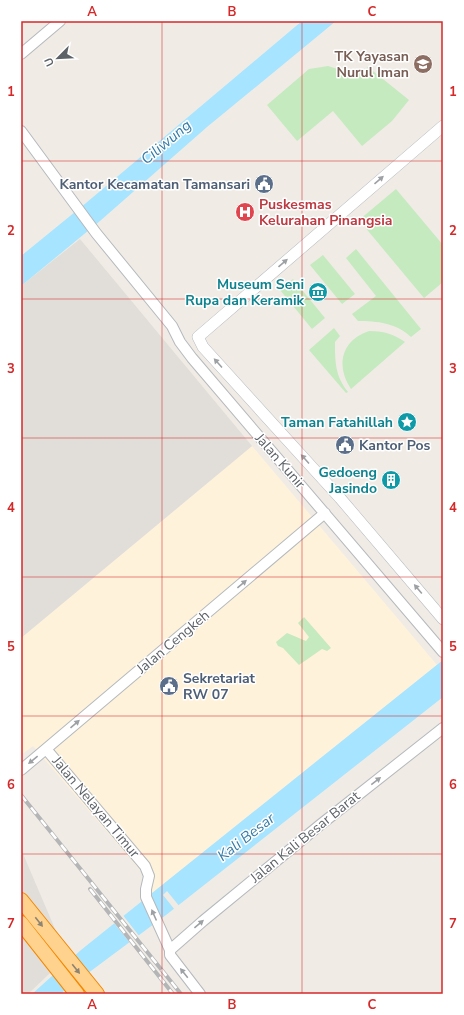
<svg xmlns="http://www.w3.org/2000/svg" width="464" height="1015" viewBox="0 0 464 1015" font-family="'Nunito Sans',sans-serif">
	<rect width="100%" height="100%" fill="#f0ece5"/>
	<path fill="#fff2db" d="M252,446L437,665L152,893L146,877L33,746L21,755V638Z"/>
	<path fill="#e1ded9" d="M80,239L252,446L21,638V286Z
		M21,849L67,957L28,994H21Z"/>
	<path fill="#c5eabf" d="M328,66L357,75L368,67L409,100L392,121L362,146L333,111L297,141L267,105L309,69Z
		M396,189L443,245V282L424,298L359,220Z
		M356,249L421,329L411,337C396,323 377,321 358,321L352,314L376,296L346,258Z
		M323,255L355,294L342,304L310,265Z
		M293,279L325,318L312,329L280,290Z
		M334,328L340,336L335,342C335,361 335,376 348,392L346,393L309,350Z
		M369,331C383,331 394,334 405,342L351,389C335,365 342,340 369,331Z
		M304,617L331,648L327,651L322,649L299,665L283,648L278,646L276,642L287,633L306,641L309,637L298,623Z"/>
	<path fill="#a6e4ff" d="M302,21H336L207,127L100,221L21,286V256L86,203Z
		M443,660V697L166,915L60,994H32L81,950Z"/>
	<path fill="#f0ece5" d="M167,891L180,907L175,910L163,895Z
		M122,914L140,937L131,944L113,922Z"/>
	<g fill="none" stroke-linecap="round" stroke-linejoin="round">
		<defs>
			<path id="tertiary" d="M21,54L60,21
				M21,131L96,233L172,326L180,342L192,358L443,652
				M46,749L145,866L149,876L146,889V897L170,950V955L200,994
				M21,770L325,513
				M170,950L203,921L320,825L443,728"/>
			<path id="secondary" d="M443,126L198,337L203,347L340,498L443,619"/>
			<path id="motorway" d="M21,900L97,994
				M21,923L77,994"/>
		</defs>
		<use href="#tertiary" stroke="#b5b9bd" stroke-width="12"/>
		<use href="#secondary" stroke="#b6bbc0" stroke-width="12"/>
		<use href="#motorway" stroke="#f58700" stroke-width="16"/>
		<use href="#tertiary" stroke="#fff" stroke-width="10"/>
		<use href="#secondary" stroke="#fff" stroke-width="11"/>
		<use href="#motorway" stroke="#ffd28d" stroke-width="14"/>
		<defs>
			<path id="rail" d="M21,795L181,994
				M90,889L173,994"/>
		</defs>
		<use href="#rail" stroke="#b4b5b6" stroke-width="4"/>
		<use href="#rail" stroke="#fff" stroke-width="2.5" stroke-dasharray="8" stroke-linecap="butt"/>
	</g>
	<defs><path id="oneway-solid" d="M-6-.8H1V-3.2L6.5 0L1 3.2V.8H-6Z"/></defs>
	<g fill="#9da1a4">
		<use href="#oneway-solid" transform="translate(379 180) rotate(-41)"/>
		<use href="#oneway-solid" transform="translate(283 263) rotate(-41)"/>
		<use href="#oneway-solid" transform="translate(218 363) rotate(-132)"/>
		<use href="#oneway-solid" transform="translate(305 459) rotate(-132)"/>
		<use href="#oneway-solid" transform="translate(242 584) rotate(-40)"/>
		<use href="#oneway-solid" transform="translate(418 589) rotate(-130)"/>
		<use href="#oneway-solid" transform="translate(75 724) rotate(-41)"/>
		<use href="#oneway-solid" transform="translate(33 760) rotate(141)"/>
		<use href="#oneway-solid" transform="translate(376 781) rotate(-38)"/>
		<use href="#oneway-solid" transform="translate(154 915) rotate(-114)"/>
		<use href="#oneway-solid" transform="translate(199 924) rotate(-40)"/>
		<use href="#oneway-solid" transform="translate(184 973) rotate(-129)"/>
	</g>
	<g fill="#8d8472">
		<use href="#oneway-solid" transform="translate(39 922) rotate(52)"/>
		<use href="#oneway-solid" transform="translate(76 969) rotate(51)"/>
	</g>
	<path fill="none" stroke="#d62828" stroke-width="1" stroke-opacity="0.55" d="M162,21V994M302,21V994M21,161H443M21,299H443M21,438H443M21,577H443M21,716H443M21,854H443"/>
	<defs>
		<symbol id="school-disc" viewBox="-11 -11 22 22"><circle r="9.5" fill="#8d6e63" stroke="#fff"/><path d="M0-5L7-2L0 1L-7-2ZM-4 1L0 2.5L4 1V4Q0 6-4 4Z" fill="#fff"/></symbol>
		<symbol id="civic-disc" viewBox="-11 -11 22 22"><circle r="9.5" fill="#5c6f8a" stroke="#fff"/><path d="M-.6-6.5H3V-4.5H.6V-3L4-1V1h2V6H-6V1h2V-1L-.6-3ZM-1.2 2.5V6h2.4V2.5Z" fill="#fff"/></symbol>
		<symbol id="hospital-disc" viewBox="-11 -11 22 22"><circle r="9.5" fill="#e0444e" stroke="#fff"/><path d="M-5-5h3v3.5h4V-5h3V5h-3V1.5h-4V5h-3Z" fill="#fff"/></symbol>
		<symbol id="museum-disc" viewBox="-11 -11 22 22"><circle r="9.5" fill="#0f9aa8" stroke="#fff"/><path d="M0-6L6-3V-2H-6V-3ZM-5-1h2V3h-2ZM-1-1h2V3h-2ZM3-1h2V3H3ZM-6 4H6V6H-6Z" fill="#fff"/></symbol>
		<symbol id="sight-disc" viewBox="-11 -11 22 22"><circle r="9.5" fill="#0f9aa8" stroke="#fff"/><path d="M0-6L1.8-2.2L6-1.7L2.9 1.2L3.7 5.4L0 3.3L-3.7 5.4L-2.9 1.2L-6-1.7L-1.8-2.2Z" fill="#fff"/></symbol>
		<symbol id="building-disc" viewBox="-11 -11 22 22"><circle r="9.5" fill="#0f9aa8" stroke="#fff"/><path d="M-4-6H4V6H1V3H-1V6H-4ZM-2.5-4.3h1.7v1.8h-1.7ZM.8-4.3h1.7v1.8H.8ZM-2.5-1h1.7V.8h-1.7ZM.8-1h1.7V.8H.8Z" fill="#fff"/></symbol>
	</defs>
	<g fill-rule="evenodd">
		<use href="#school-disc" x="412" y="53" width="22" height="22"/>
		<use href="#civic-disc" x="253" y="173" width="22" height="22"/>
		<use href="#hospital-disc" x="234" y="201" width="22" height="22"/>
		<use href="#museum-disc" x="307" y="281" width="22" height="22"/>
		<use href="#sight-disc" x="396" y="411" width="22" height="22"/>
		<use href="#civic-disc" x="334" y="434" width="22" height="22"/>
		<use href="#building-disc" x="380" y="469" width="22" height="22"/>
		<use href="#civic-disc" x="158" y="675" width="22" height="22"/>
	</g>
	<g text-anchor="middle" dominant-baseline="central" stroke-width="3" stroke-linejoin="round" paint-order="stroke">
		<g font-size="14" font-weight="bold" fill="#785e54" stroke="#fff" text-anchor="end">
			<text x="409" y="56">TK Yayasan<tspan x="409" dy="16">Nurul Iman</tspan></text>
		</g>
		<g font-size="14" font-weight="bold" fill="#4e5e75" stroke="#fff" text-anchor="start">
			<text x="250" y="184" text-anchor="end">Kantor Kecamatan Tamansari</text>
			<text x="359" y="445">Kantor Pos</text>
			<text x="183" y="678">Sekretariat<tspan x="183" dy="16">RW 07</tspan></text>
		</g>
		<g font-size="14" font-weight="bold" fill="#be3a42" stroke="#fff" text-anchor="start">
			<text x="259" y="204">Puskesmas<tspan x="259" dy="16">Kelurahan Pinangsia</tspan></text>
		</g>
		<g font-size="14" font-weight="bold" fill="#0d838f" stroke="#fff" text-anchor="end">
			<text x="304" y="284">Museum Seni<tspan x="304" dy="16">Rupa dan Keramik</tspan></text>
			<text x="393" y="422">Taman Fatahillah</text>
			<text x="377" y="472">Gedoeng<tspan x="377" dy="16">Jasindo</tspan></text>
		</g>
		<g font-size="14" fill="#5c6267" stroke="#fff">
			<text transform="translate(280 461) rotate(49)">Jalan Kunir</text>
			<text transform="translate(173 642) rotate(-40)">Jalan Cengkeh</text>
			<text transform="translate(96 807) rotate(50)">Jalan Nelayan Timur</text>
			<text transform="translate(305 837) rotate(-39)">Jalan Kali Besar Barat</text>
		</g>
		<g font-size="15" font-style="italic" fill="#357ca7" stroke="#fff">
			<text transform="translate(166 142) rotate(-40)">Ciliwung</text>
			<text transform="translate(246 837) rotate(-38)">Kali Besar</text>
		</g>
	</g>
	<rect width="464" height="1015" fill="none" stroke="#ffffff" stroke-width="44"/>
	<g transform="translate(58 58) rotate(246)" stroke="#ffffff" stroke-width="3" paint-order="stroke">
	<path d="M0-3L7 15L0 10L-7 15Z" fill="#5c6267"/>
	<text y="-6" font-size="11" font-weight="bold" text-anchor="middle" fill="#5c6267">U</text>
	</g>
	<rect x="22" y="22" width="420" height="971" fill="none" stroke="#d62828" stroke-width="1.5"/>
	<g font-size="13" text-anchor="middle" font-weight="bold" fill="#d62828">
		<text x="92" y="16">A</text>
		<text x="232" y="16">B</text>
		<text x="372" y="16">C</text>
		<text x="11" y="96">1</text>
		<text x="453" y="96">1</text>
		<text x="11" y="235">2</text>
		<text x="453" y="235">2</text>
		<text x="11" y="373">3</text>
		<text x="453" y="373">3</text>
		<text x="11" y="512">4</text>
		<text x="453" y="512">4</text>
		<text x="11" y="651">5</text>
		<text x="453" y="651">5</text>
		<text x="11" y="789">6</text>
		<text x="453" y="789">6</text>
		<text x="11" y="928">7</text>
		<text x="453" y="928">7</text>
		<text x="92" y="1009">A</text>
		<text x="232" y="1009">B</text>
		<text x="372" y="1009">C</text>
	</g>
</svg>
